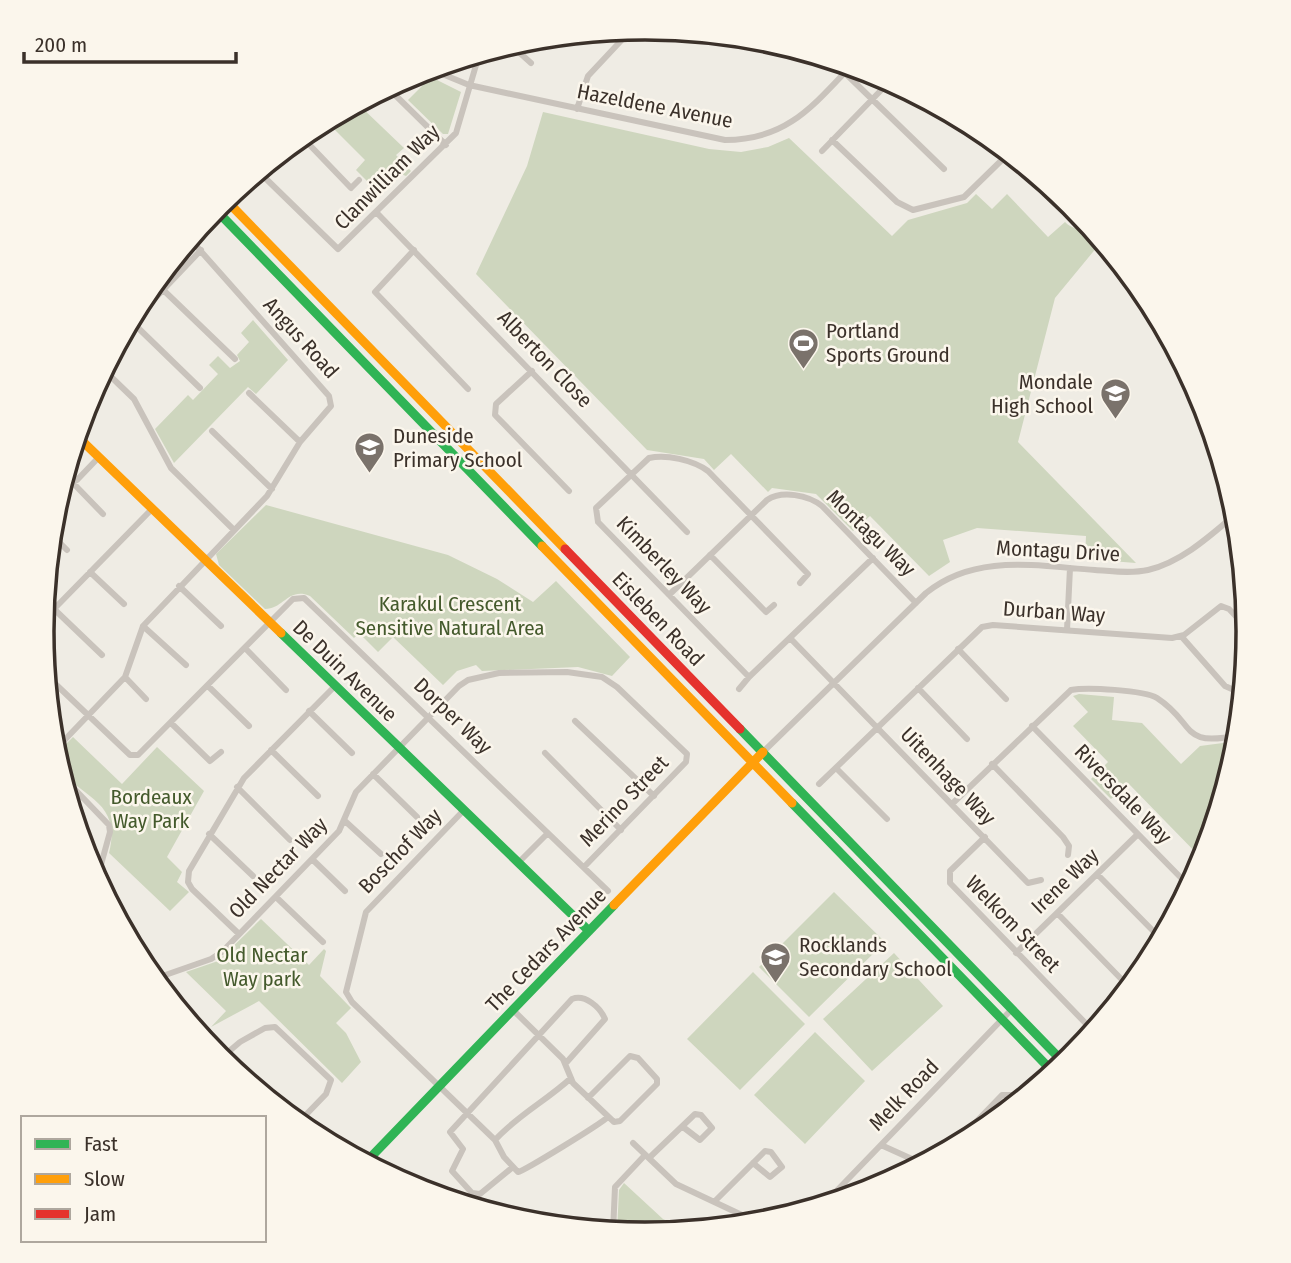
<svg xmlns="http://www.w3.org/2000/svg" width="1291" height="1263" viewBox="0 0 1291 1263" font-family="'Fira Sans Condensed',sans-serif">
	<rect width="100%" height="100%" fill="#efece4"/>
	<path fill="#ced6be" d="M431,77L461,92L448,134H443L408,100Z
		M358,104L404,148L396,155L411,171L406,176L401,174L387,187L376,175L368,182L356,170L365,160L329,124L338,115Z
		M543,112L709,149L741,152L768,147L789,138L892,236L908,220L967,203L976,194L992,209L1007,194L1048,237L1065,222C1076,233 1091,228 1102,241L1055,298L1018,442L1136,563L1085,559L1086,536L977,528L943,540L950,562L929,576L870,516L853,531L816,494L772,488L768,492L731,454L714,470L704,459L647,450L476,274L527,166Z
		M253,320L288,360L256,394L248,387L174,463L155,429L188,395L193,400L218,374L209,365L218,356L230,368L240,361L237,355L249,342L241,333Z
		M266,505L448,555L497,579L533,602L556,581L630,657L612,676L578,667L482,671L476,665L457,671L443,685L393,637L378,652L359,633L354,638L310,596C288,587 284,609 265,609L219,565L216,554Z
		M1079,694L1114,697L1112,720L1142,723L1181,764L1200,746L1238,741L1204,861L1128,783L1111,799L1091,779L1108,762L1073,726L1088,712L1073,696Z
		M73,737L122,784L157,747L204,791L167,857L182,872L177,882L189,892L170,911L109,853C124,793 69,800 55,755Z
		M834,892L885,942L809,1017L759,967Z
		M261,919L309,965L324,949L326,951L320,976L351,1008L336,1023L346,1033L361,1062L342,1083L259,1001L211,1027L226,1011L186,972L218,961Z
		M894,953L943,1006L872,1071L823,1019Z
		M753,972L805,1024L740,1090L687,1039Z
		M815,1032L865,1081L805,1144L754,1095Z
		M624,1183L663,1219L688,1231L645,1235L617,1232L619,1190Z"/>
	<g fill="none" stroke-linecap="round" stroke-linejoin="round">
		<path stroke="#c9c3bc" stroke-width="6" d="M578,35V40
			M511,45L531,63
			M430,69L469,85L725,140C786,140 812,107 851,66
			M845,73L944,169
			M388,88L446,145
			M577,109L588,76L632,29
			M302,137L351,188L359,180
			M832,140L897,202L913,210L964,197L1009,153
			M822,151L890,81
			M1007,154L1066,214L1089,225
			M259,172L338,249L456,133L479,55
			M376,212L687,532
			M414,250L375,292L468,389
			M155,282L235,359
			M132,322L200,388
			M126,329L201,250
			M104,370L134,399L171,468L234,530
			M532,371L496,404L495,415L569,491
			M249,393L300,442
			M212,431L272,489
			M73,483L103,514
			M61,489L77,480L99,457
			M52,535L67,550
			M710,555L766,612L774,605
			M90,572L124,604
			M800,583L808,574L708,471C693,460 666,454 649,458L596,508L598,522L749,677L873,558
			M179,586L221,626
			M669,595L767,500C782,490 808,495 822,506L916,603
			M54,609L102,655
			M143,626L186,665
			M42,630L54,609L152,509
			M1067,630L1070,568
			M1181,636L1225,686L1234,690L1242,689
			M790,638L1028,883L1041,880
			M245,648L286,690
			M958,649L1006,699
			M46,675L130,755H138L293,599L304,598L608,891
			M125,677L146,699
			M208,686L249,726
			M918,688L967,739
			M739,689L749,677
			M309,711L352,753
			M575,721L654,796
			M171,723L210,761L221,752
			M1032,726L1190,887
			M271,750L318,796
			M54,751L125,677L143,626L267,496L300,442L331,406L329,396L190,239
			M763,752L926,593C975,553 1036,566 1095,570C1112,571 1130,574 1148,570C1182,562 1211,535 1237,513
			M545,753L621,830
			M992,764L1063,837L1069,846L1068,855
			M836,768L887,819
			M373,774L417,817
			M62,776L109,825L110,832L97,879
			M819,784L982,627L993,625L1172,638L1184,635L1221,606L1229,609L1249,630
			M237,787L290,840
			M952,804L1071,690C1086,687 1144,690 1157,698C1197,724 1179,748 1239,735
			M464,810L366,912L346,992L352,1002L495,1140L504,1157L518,1172C524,1171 599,1125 608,1117
			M345,821L381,854
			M209,834L253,876
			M985,837L950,871V883L1094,1032
			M312,859L345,891
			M518,863L548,833
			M1097,874L1162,940
			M276,897L323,942
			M1057,913L1130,988
			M239,934L192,889L188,882L189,871L244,778L335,686
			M1016,953L1138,834
			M154,979L211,959L222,952L339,831L356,792L459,686L468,680L499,673L567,672L602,677L617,687L687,754L686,762L584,867
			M154,979L208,1031
			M513,1010L563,1059L573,1083L614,1122L620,1121L657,1084V1079L638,1058L630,1056L588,1098
			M227,1052L277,1099
			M220,1059L240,1042L265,1028L275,1027L331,1080L326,1094L298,1123
			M301,1121L319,1138
			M976,1122L985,1130
			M495,1140C518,1115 546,1101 571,1078
			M633,1143L676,1184L761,1224
			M881,1145L923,1164
			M948,1151L1002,1095H1011L1019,1102
			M649,1158L695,1114L701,1115L712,1128L700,1140L683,1127
			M513,1167L480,1194L472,1193L452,1171L463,1149L450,1132L572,999C585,994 600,1007 605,1019L566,1063
			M714,1202L765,1151L771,1152L782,1167L770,1177L753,1163
			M822,1206L1012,1009
			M613,1232L615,1187L645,1155"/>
		<path stroke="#30b455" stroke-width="9" d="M215,209L542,546
			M281,633L589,931
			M740,729L1065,1064
			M792,803L1054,1073
			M365,1163L614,905"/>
		<path stroke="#ff9f0a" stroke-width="9" d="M225,199L565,549
			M77,436L281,633
			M542,546L792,803
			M614,905L763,752"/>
		<path stroke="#e5322d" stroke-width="9" d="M565,549L740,729"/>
	</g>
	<defs>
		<symbol id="stadium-pin" viewBox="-11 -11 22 30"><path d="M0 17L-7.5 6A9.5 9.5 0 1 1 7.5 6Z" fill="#7a726b" stroke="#fbf6ec"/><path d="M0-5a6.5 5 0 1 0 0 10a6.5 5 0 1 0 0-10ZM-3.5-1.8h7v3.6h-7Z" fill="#fff"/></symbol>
		<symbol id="school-pin" viewBox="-11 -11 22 30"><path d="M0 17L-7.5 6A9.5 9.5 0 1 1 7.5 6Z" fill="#7a726b" stroke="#fbf6ec"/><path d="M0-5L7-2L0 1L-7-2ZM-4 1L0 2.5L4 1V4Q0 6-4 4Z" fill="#fff"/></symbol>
	</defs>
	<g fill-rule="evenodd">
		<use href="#stadium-pin" x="786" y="326" width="35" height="47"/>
		<use href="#school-pin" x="1098" y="376" width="35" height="47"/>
		<use href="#school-pin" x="352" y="430" width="35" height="47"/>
		<use href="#school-pin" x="758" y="940" width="35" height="47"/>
	</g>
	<g text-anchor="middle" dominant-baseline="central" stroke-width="5" stroke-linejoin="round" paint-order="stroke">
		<g font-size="21" fill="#3b312a" stroke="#fbf6ec">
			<text transform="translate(655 106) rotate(11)">Hazeldene Avenue</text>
			<text transform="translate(387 177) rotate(-45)">Clanwilliam Way</text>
			<text transform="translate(301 338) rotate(48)">Angus Road</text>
			<text transform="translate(545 359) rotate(46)">Alberton Close</text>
			<text transform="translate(871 533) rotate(44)">Montagu Way</text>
			<text transform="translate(1058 551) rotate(3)">Montagu Drive</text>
			<text transform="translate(664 565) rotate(46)">Kimberley Way</text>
			<text transform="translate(1054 612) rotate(4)">Durban Way</text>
			<text transform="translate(658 619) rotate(46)">Eisleben Road</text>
			<text transform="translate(345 671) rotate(44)">De Duin Avenue</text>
			<text transform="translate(453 716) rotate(44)">Dorper Way</text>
			<text transform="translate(948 776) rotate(46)">Uitenhage Way</text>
			<text transform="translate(1123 794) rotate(46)">Riversdale Way</text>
			<text transform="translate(624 801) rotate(-46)">Merino Street</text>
			<text transform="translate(400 851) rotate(-46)">Boschof Way</text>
			<text transform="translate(278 868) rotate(-46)">Old Nectar Way</text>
			<text transform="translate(1065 881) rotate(-44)">Irene Way</text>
			<text transform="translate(1013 924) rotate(46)">Welkom Street</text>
			<text transform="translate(546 950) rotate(-46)">The Cedars Avenue</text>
			<text transform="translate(904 1095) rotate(-46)">Melk Road</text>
		</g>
		<g font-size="21" fill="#3b312a" stroke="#fbf6ec" text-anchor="start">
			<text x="826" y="331">Portland<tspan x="826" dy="24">Sports Ground</tspan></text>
			<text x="1093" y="382" text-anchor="end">Mondale<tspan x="1093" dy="24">High School</tspan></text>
			<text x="393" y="436">Duneside<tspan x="393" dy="24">Primary School</tspan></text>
			<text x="799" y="945">Rocklands<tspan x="799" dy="24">Secondary School</tspan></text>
		</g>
		<g font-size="21" fill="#445a2c" stroke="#fbf6ec">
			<text x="450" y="604">Karakul Crescent<tspan x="450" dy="24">Sensitive Natural Area</tspan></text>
			<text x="151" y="797">Bordeaux<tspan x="151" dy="24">Way Park</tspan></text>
			<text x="262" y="955">Old Nectar<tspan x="262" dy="24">Way park</tspan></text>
		</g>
	</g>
	<path d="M0 0H1291V1263H0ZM54 631a591 591 0 1 1 1182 0a591 591 0 1 1-1182 0Z" fill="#fbf6ec" fill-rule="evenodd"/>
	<path fill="none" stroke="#3b312a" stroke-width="3.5" d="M54 631a591 591 0 1 1 1182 0a591 591 0 1 1-1182 0Z"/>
	<rect x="21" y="1116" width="245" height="126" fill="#fbf6ec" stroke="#aea79e" stroke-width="2"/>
	<rect x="35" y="1139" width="35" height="10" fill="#30b455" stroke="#aea79e" stroke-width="2"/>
	<text x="84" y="1151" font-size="21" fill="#3b312a">Fast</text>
	<rect x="35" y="1174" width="35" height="10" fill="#ff9f0a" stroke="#aea79e" stroke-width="2"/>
	<text x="84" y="1186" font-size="21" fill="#3b312a">Slow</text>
	<rect x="35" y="1209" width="35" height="10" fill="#e5322d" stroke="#aea79e" stroke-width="2"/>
	<text x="84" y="1221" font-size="21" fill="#3b312a">Jam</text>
	<path d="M24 52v10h212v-10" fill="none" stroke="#3b312a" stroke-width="3.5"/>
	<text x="35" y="52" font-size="21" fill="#3b312a" stroke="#fbf6ec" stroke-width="5" paint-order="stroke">200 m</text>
</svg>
